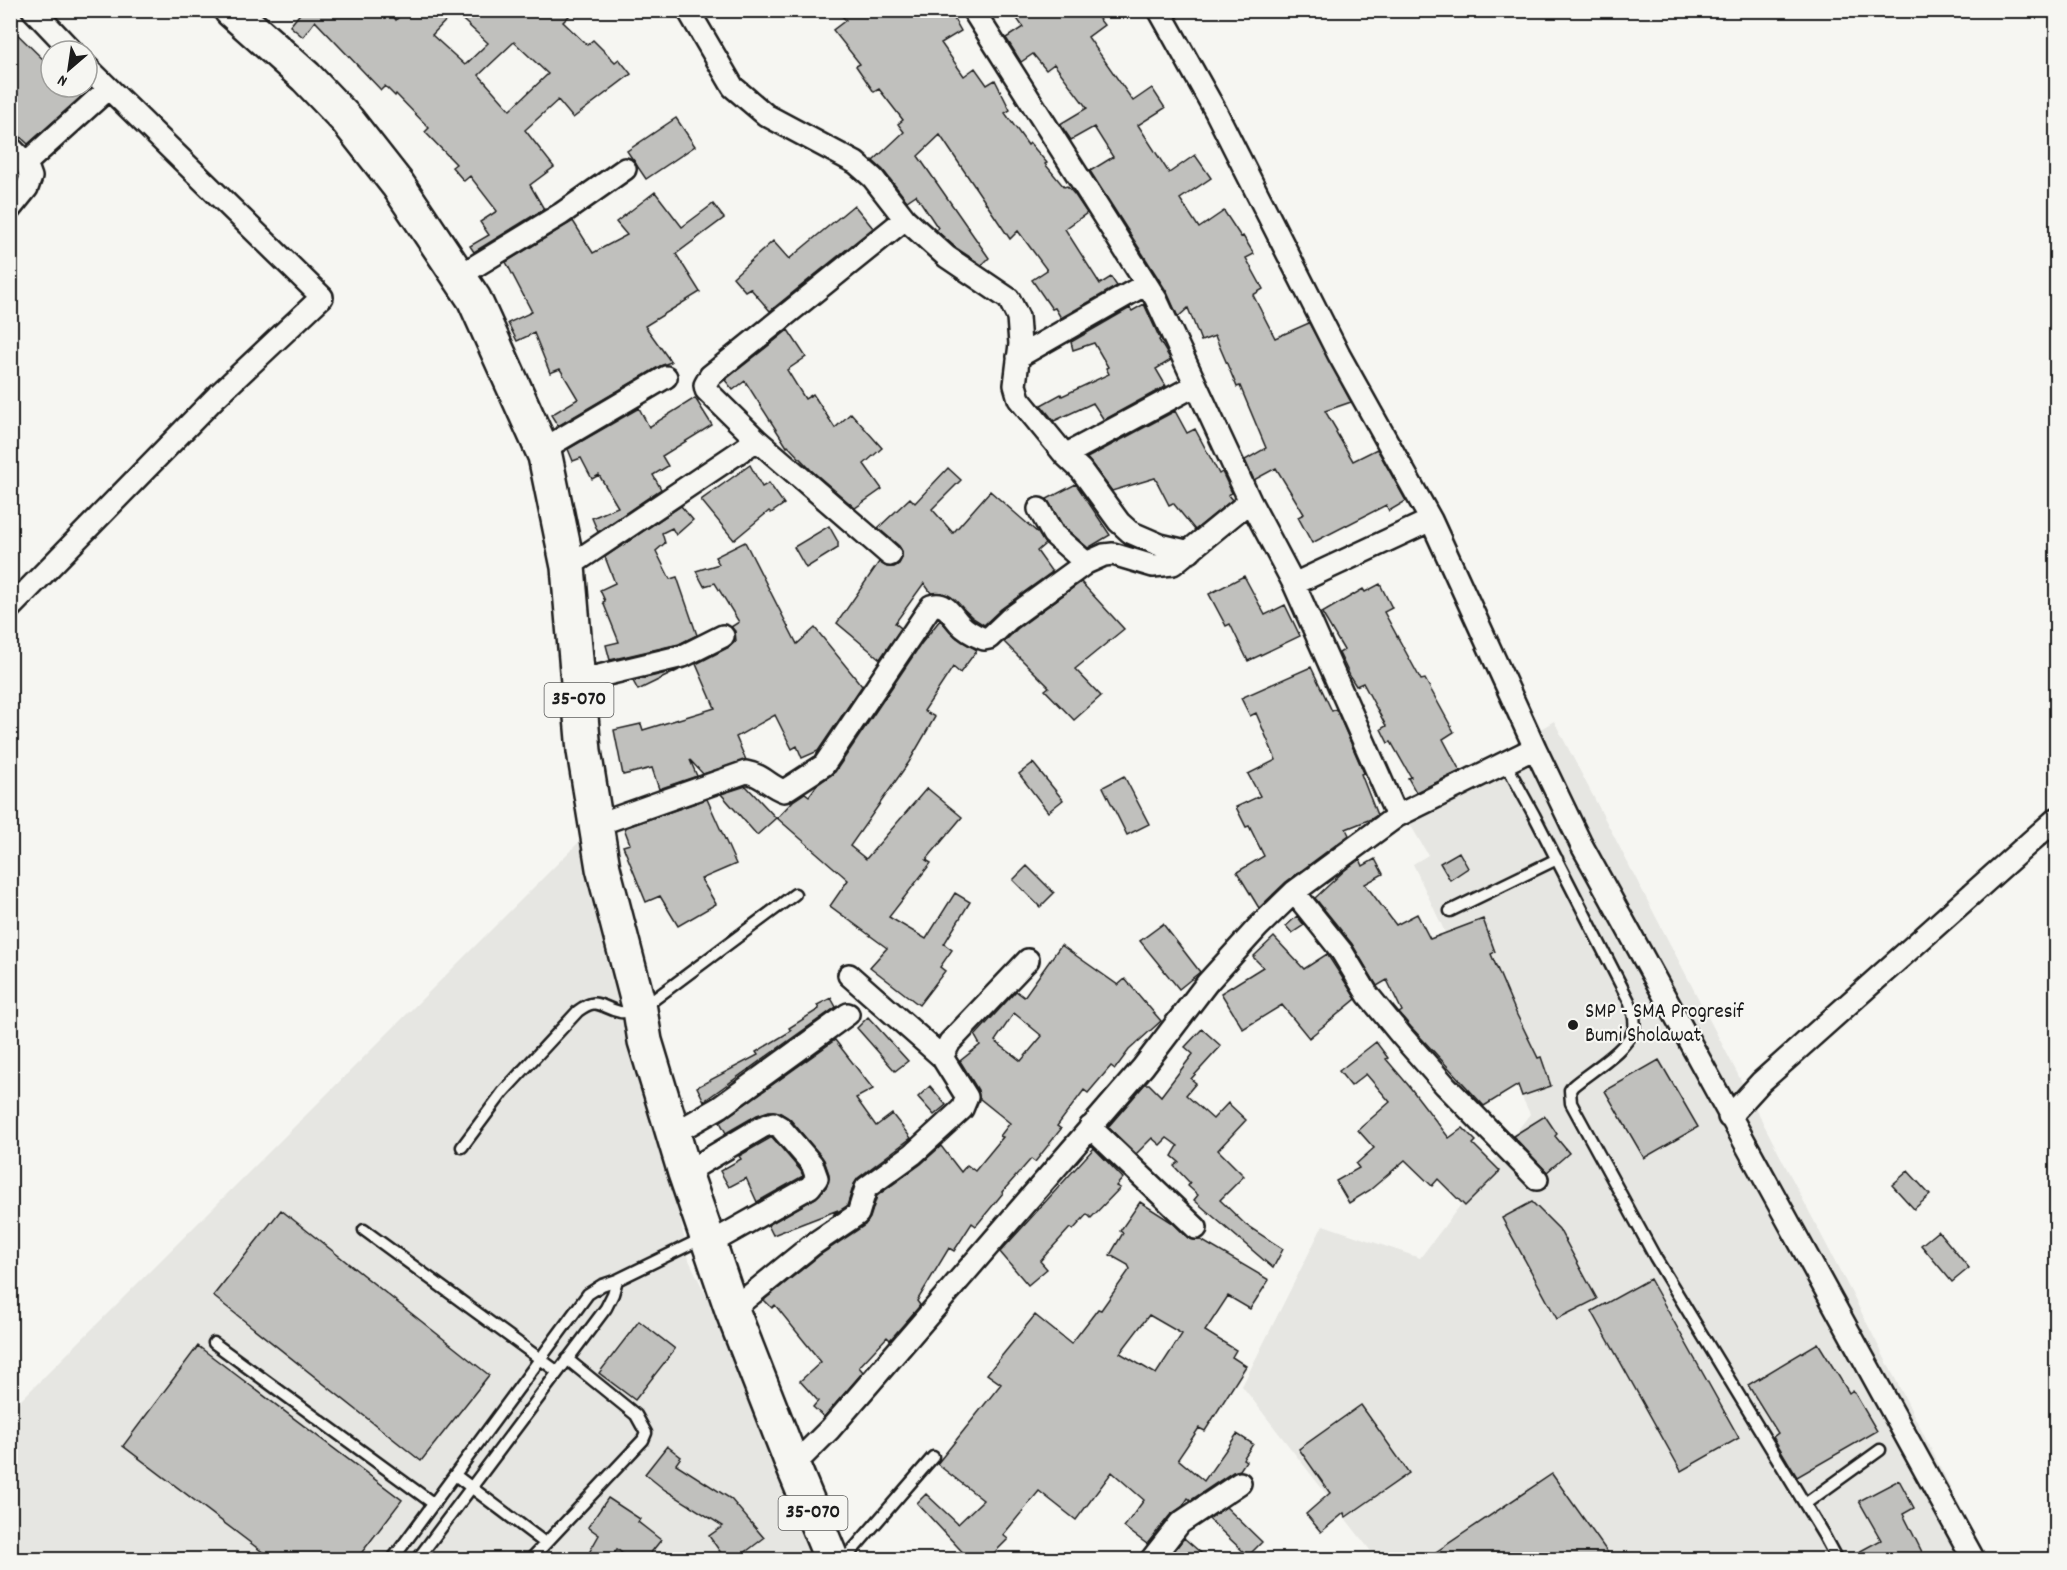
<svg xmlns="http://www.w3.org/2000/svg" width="2067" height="1570" viewBox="0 0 2067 1570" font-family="Dekko,sans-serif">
	<rect width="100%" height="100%" fill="#f6f6f2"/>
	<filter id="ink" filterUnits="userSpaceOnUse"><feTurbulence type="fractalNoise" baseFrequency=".0167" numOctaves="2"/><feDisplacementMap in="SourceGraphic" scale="12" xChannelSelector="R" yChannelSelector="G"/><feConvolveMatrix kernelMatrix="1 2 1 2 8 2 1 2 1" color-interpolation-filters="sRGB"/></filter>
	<g filter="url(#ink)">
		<path fill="#e6e6e2" d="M1554,721L1850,1290L1987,1559H1377L1242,1386L1323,1225L1420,1258L1530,1114L1413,864L1428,855L1403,812Z
			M596,825L689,1260L834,1559L11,1560V1410Z"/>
		<path fill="#c0c0bd" stroke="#1c1c1c" stroke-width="1.5" fill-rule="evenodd" d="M303,10H389L396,20L405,10H575L563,22L587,45L593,40L615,62L619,59L631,74L573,118L558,100L525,130L554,167L530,185L544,209L474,252L470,246L489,235L480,222L497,211L470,176L464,181L452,167L456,164L425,132L429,128L396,94L395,96L385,86L381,90L315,21L303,37L290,26ZM454,12L488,43L465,65L432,35ZM514,42L548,74L510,110L479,75Z
			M835,10H949L961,31L941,43L964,76L975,68L987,85L995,80L1010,110L1005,113L1028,145L1030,143L1047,163L1045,164L1064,187L1067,186L1075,195L1087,213L1065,229L1100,284L1111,277L1117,286L1061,318L1055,308L1052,309L1032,280L1047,270L1018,231L1010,239L940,135L918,156L989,258L982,265L955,247L936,230L938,228L916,195L907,201L883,170L873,161L904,132L898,124L903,120L879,89L874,92L856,66L860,64L833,30L846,20Z
			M1011,10H1092L1104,25L1088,37L1133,101L1152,88L1165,108L1138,125L1169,173L1195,155L1211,178L1180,199L1199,228L1224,211L1241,237L1243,236L1254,254L1246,258L1263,289L1253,295L1275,338L1309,323L1351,402L1325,411L1337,431L1336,432L1353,461L1377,449L1406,501L1389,511L1386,505L1312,543L1298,517L1304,514L1276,468L1254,480L1245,460L1266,448L1240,386L1237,387L1215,336L1201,341L1188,308L1178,317L1167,292L1090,171L1113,157L1094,127L1071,140L1060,124L1087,108L1054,64L1046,70L1033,54L1021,62L1006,38L1023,27Z
			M10,27L51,67V87H71L81,97L28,144L10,127Z
			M676,118L695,146L646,179L627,151Z
			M655,192L682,227L713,204L724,218L676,254L700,292L645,326L671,362L660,366L558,426L551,415L578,399L560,369L550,373L534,333L517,341L508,323L532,312L506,262L573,221L593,253L627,235L616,222Z
			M854,205L873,228L770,311L750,288L745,291L733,277L773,241L789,259Z
			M1144,304L1160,339L1159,340L1171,360L1156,369L1166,386L1104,420L1093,403L1054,421L1041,405L1061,394L1062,396L1109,374L1106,368L1108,367L1094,343L1073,350L1071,342L1130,308L1132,311Z
			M788,330L806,357L787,370L805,399L813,394L835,428L851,413L882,448L864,464L882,489L855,508L811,470L788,446L787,447L745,381L733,390L725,380Z
			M695,398L712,425L662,456L668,466L653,475L661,489L598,532L592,518L618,507L599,475L592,479L581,458L573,461L568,449L639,408L649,427Z
			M1175,411L1187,433L1195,429L1219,474L1222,472L1232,493L1228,495L1232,500L1195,530L1173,503L1169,505L1155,478L1112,491L1087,458Z
			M750,465L762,487L769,483L784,504L771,513L769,511L734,540L701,500Z
			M948,468L961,480L932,509L953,533L990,491L1038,533L1045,544L1037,551L1052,572L1001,609L984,625L973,618L951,597L942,593H931L924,583L895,623L901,628L880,659L837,623L879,562L887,567H894L899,564L902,558V551L899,546L878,528L910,498L915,503Z
			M1076,484L1110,535L1088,548L1063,526L1047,499Z
			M681,506L693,520L676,535L672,528L662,533L665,543L656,551L670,579L677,577L697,635L679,644L610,660L606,645L619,642L603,602L605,601L600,590L615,583L605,557Z
			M829,526L838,542V548L806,568L794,547Z
			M745,542L797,644L815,628L862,686L818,751L802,758L797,746L792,749L775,715L736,737L746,760L703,774L690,760L697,776L659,789L652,768L623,775L614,730L641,724L643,730L715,708L696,664L729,647L736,641L735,631L731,627L739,622L715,583L704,586L696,571L719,564L715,557Z
			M1244,576L1265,615L1285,605L1300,636L1248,661L1230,624L1226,626L1209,594Z
			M1081,582L1124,629L1075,669L1101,696L1074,720L1045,690L1049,687L1004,642L1017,629Z
			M1380,584L1392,608L1384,612L1421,680L1425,679L1454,732L1443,739L1460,771L1416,792L1408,778L1411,777L1391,742L1388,743L1381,729L1386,726L1363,683L1356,686L1351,678L1339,653L1344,650L1322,613L1363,589L1365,592Z
			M940,620L957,638L977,650L960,673L953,667L924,711L935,717L909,762L850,846L866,859L927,788L962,817L926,860L931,863L889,917L926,939L955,893L970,902L944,944L952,950L940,967L945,971L919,1005L870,967L887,948L830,906L848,880L777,818L793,801L805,793L809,796L817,785L835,772L921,644Z
			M1311,667L1332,711L1336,709L1364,773L1361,774L1377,815L1371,819L1346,829L1349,835L1286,882L1259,908L1237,872L1264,856L1249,826L1246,827L1236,807L1260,796L1248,774L1276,760L1256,713L1250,716L1241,698Z
			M679,670L638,690L633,681Z
			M1033,763L1063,800L1048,812L1019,774Z
			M1124,776L1149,824L1127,835L1103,787Z
			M746,786L776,818L757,835L721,794Z
			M707,799L736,864L701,879L716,904L678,926L660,896L646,902L623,846L630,844L624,828Z
			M1459,852L1468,868L1450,880L1440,863Z
			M1360,859L1363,866L1375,859L1383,874L1365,884L1396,925L1417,914L1430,939L1483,919L1495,952L1491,954L1517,1015L1538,1058L1541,1057L1551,1086L1522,1096L1518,1085L1484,1106L1411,1027L1399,1013L1402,1011L1387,980L1377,986L1352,944L1315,898L1345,870Z
			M1027,866L1054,893L1040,907L1013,880Z
			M1297,916L1304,925L1292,933L1286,926Z
			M1163,924L1200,972L1179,989L1140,941Z
			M1274,937L1304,969L1327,954L1356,999L1309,1038L1282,1005L1243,1029L1221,993L1263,967L1253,957Z
			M1061,945L1118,985L1125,979L1161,1021L1129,1050L1115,1069L1111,1066L1088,1093L1084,1090L1057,1126L1061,1129L1035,1162L1031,1159L1002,1192L1003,1193L976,1226L972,1223L954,1251L949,1248L917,1301L920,1305L918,1308L890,1340L887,1337L859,1367L863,1372L824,1417L813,1407L818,1401L800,1381L821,1362L775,1305L772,1308L764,1300L820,1255L865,1225L870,1218L877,1196L921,1164L941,1146L961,1172L967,1165L975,1171L1003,1137L1000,1136L1010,1123L979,1098L978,1090L960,1061L980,1045L975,1036L1016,991L1024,997ZM1014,1013L1042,1036L1021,1061L995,1041Z
			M831,998L836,1007L704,1101L697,1087L758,1055L756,1052L791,1031L789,1028L819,1009L817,1005Z
			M868,1017L908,1061L895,1071L857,1028Z
			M1202,1029L1221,1046L1191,1079L1196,1083L1186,1095L1213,1119L1228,1103L1246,1120L1218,1150L1244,1176L1220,1200L1246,1225L1283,1249L1273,1268L1194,1200L1198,1195L1188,1186L1190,1183L1174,1166L1179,1162L1172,1156L1178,1146L1167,1138L1160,1145L1152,1138L1136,1154L1108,1127L1145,1084H1149L1161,1096L1193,1054L1185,1047Z
			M835,1040L873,1089L856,1098L876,1126L892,1114L911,1138L858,1178L854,1184L847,1206L833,1215L838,1210L773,1235L768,1225L816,1198L827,1186L829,1174L824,1160L790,1119L779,1112L769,1111L757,1115L726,1133L720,1122Z
			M1376,1042L1388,1058L1386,1059L1409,1086L1449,1138L1463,1128L1476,1141L1473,1144L1500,1171L1465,1206L1438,1179L1432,1186L1405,1160L1370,1190L1349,1203L1336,1181L1359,1168L1356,1164L1374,1148L1358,1130L1390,1102L1366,1074L1351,1086L1339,1071Z
			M1659,1060L1698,1127L1644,1158L1605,1091Z
			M930,1086L946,1105L934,1115L918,1097Z
			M1545,1116L1557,1134L1555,1136L1569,1153L1547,1172L1513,1136Z
			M772,1137L801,1171L803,1176L757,1202L746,1178L729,1187L720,1171L741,1159L739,1156Z
			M1094,1148L1123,1178L1116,1186L1120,1188L1091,1218L1087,1214L1073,1230L1070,1228L1040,1261L1047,1269L1028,1285L1000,1252Z
			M1908,1171L1930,1195L1914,1209L1892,1185Z
			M1140,1202L1173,1223L1188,1238L1194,1240H1201L1269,1280L1250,1309L1228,1296L1205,1331L1236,1350L1232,1357L1246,1366L1205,1431L1199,1428L1178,1459L1204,1481L1237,1434L1253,1444L1243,1459L1246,1461L1240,1470L1233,1472L1191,1500L1188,1498L1183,1506L1170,1515L1147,1544L1124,1527L1144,1500L1112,1472L1076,1520L1039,1491L1003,1535L1008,1539L987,1560H970L917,1503L926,1494L958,1524L983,1500L937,1464L1001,1384L987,1374L1035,1315L1071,1344L1098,1309L1101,1310L1130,1269L1128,1265L1110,1255L1123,1233L1120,1231ZM1149,1315L1182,1334L1156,1374L1120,1353Z
			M1532,1202L1559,1229L1597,1299L1557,1319L1502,1218Z
			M281,1210L489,1375L421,1461L213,1296Z
			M1938,1231L1969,1268L1952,1282L1921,1245Z
			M1650,1279L1739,1438L1681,1471L1592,1311Z
			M639,1321L675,1349L635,1400L599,1373Z
			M1818,1343L1849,1393L1853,1390L1877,1431L1797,1477L1773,1437L1778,1433L1748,1385Z
			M198,1346L402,1500L356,1560H273L123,1446Z
			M1361,1405L1409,1473L1346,1517L1344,1513L1321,1532L1306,1514L1330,1493L1299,1449Z
			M667,1446L681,1457L676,1464L731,1499L764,1538L735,1560H726L709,1536L723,1526L665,1490L645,1474Z
			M1552,1474L1613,1560H1424Z
			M1899,1480L1914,1508L1903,1514L1926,1560H1844L1881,1540L1859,1501Z
			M608,1498L640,1519L638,1522L661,1540L645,1560H630L617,1549L611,1560H585L599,1535L588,1527Z
			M1226,1507L1262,1542L1248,1556L1209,1519Z
			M1184,1538L1209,1560L1168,1559Z"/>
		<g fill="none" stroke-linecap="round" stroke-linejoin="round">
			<defs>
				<path id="lane" d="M1505,762L1534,815L1629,1001C1632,1010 1636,1018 1634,1028C1629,1049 1589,1072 1573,1086L1570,1090L1571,1103L1655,1257L1823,1534L1837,1560
					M1450,911L1557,859
					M462,1147L503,1092L578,1011C598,996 599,1007 620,1012C625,1013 633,1011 640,1010L795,894
					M364,1230L558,1372
					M214,1343L434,1504
					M455,1475L545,1543
					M1805,1504L1880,1450
					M392,1560L588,1294L602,1285L617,1280L703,1238
					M417,1560L606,1308L613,1294L617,1280
					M530,1560L643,1440L646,1433L636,1415L567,1359
					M844,1560L933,1457"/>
				<path id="street" d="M33,10L72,51
					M688,10L733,87L766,115L856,163L873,178L905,219L947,257L1009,299L1018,317L1020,344L1015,385L1019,399L1065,455L1081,470L1119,522L1130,532L1160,545L1190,552
					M973,10L1156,299L1250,501L1294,584L1397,816
					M10,147L26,163L31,177L27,188L10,209
					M26,163L108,89
					M459,276L561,214L625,169
					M1018,357L1146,284
					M542,450L666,377
					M1065,455L1196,385
					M1039,509L1053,534L1086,563L1104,555L1113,554L1153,566L1173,564L1250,501
					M890,555L757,440L706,390L705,385L710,376L905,219
					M568,567L757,440
					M1294,584L1431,520
					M10,608L217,396L322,297L87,67
					M578,681L683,656L723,636
					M1535,748L1581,844L1974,1560
					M596,825L746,772C763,775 769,786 784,791L824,765L931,606C945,601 951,614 959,623C966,631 974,635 984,639L989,638L1009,619L1086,563
					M1294,892L1342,952L1368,995L1401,1035L1445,1085L1537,1179
					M849,975L942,1057
					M1729,1117L1761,1082L2056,819
					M1090,1127L1196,1228
					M673,1134L720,1107L848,1014
					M685,1173L762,1127L773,1123L780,1127L812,1164L817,1178L810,1187L709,1244
					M732,1310L812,1245L858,1214L866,1188L913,1154L962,1109L967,1097L942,1057L950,1042L1028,960
					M793,1466L830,1429L1143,1067L1207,983L1258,927L1294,892L1397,816L1535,748L1431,520L1339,355L1216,112L1159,10
					M1151,1560L1180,1523L1240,1483"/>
				<path id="primary" d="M231,10L306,77L347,120L398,185L474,299L545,456L568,567L584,751L603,868L640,1010L645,1041L685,1173L732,1310L793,1466L832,1560"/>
			</defs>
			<use href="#lane" stroke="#1c1c1c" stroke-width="15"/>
			<use href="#street" stroke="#1c1c1c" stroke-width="26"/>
			<use href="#primary" stroke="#1c1c1c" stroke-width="38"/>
			<use href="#lane" stroke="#f6f6f2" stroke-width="10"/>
			<use href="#street" stroke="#f6f6f2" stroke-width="21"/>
			<use href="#primary" stroke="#f6f6f2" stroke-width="33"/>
		</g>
	</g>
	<circle fill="#1c1c1c" stroke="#f6f6f2" stroke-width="2" cx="1573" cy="1025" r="6"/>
	<g text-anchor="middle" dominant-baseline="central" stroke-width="4.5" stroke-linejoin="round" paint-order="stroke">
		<g fill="#f6f6f2" stroke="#5d5d5c" stroke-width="1.5">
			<rect x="544.5" y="683" width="69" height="34" rx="4.5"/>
			<rect x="778.5" y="1496" width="69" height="34" rx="4.5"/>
		</g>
		<g font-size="20" font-weight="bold" fill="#1c1c1c">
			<text x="579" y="700">35-070</text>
			<text x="813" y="1513">35-070</text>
		</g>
		<g font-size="21" fill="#1c1c1c" stroke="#f6f6f2" text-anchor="start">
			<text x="1585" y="1013">SMP - SMA Progresif<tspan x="1585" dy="24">Bumi Sholawat</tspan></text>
		</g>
	</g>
	<rect width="2067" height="1570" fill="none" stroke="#f6f6f2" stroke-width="36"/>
	<rect x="18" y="18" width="2031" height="1534" fill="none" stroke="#1c1c1c" stroke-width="2" filter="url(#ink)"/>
	<g transform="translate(69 69) rotate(209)"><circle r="28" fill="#f6f6f2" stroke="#9f9f9c" stroke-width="1.5"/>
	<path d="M0-4.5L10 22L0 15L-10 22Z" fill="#1c1c1c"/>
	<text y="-9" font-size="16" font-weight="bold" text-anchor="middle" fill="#1c1c1c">N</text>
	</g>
</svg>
